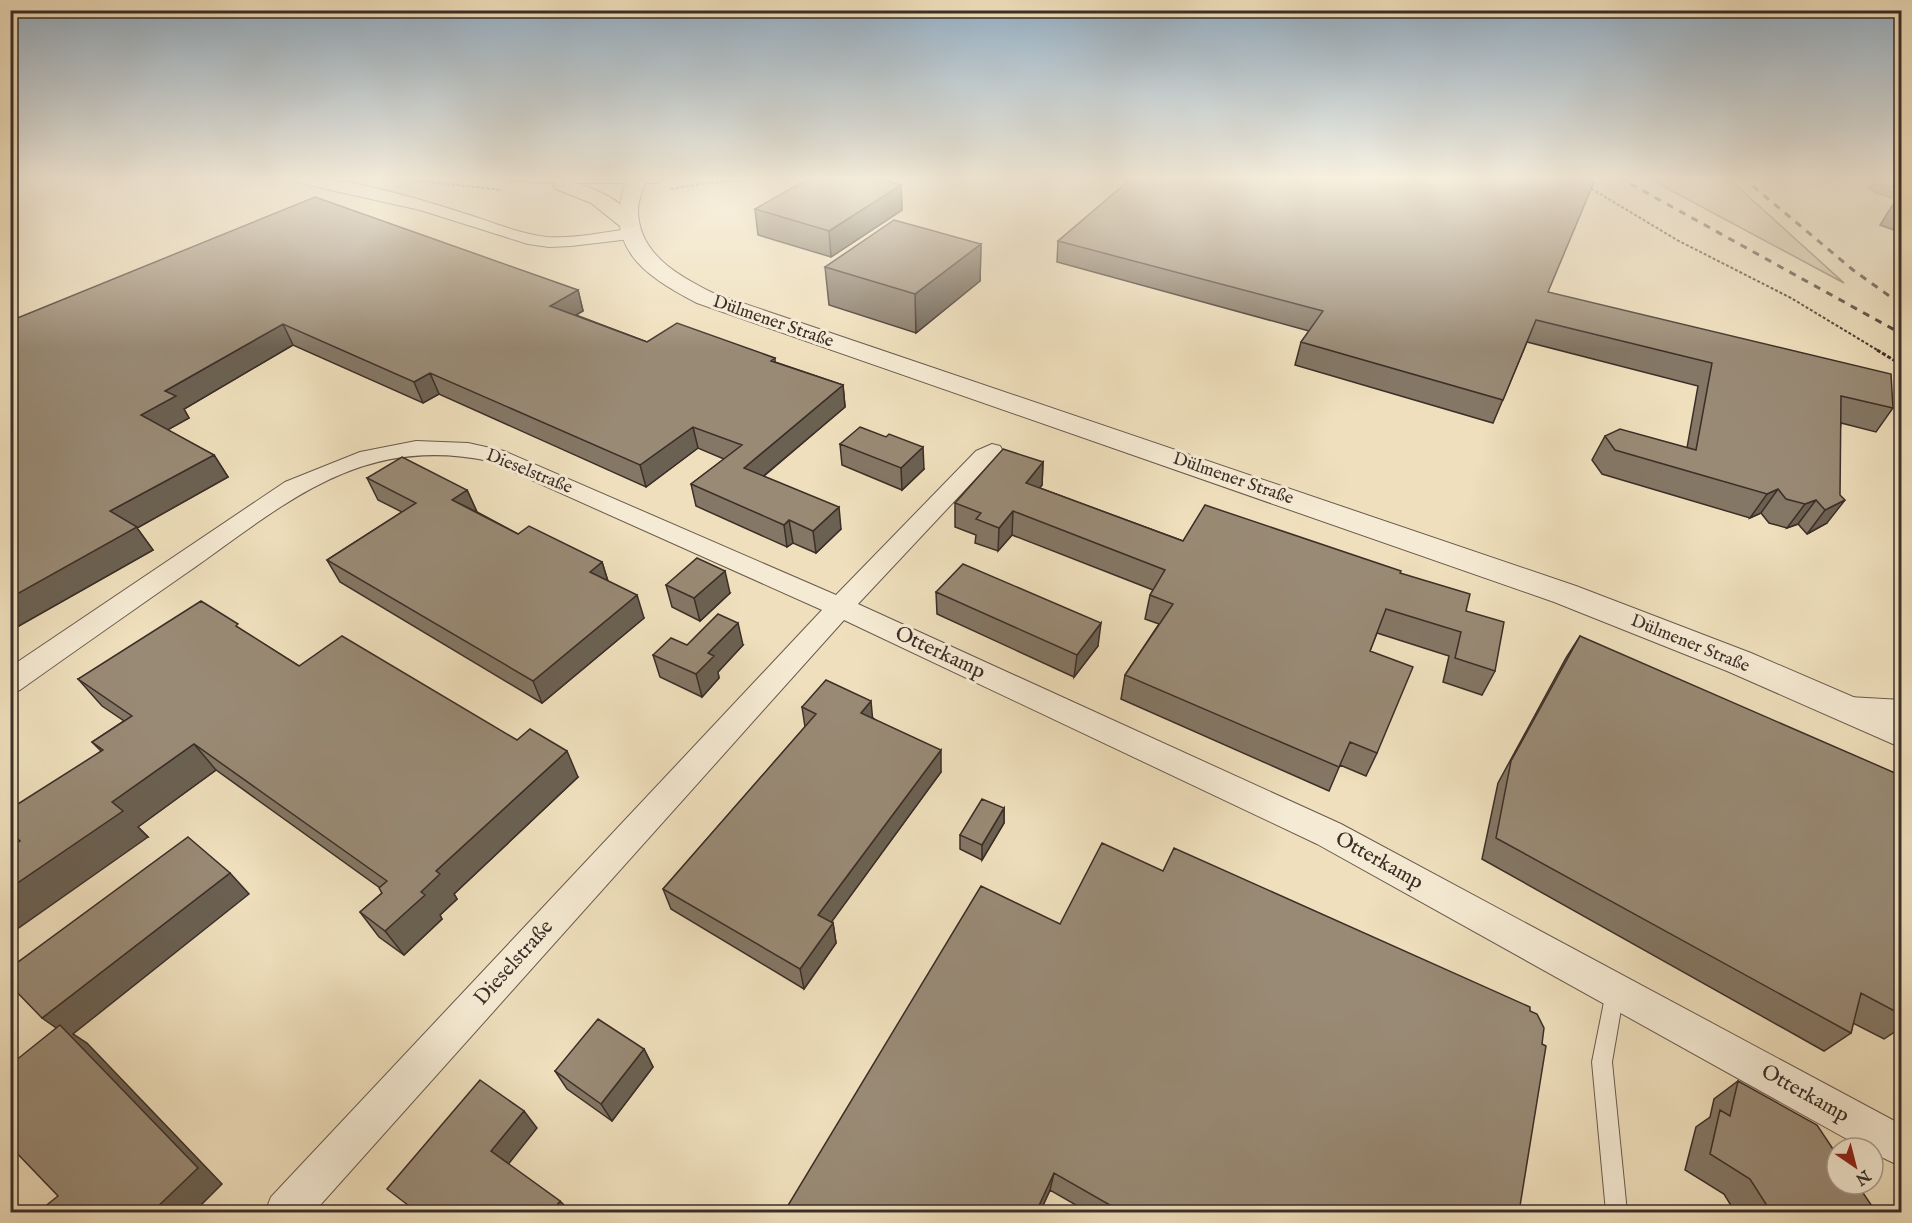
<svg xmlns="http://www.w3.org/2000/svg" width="1912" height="1223" viewBox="0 0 1912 1223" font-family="'IM FELL English',serif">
	<rect width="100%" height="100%" fill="#efdfbc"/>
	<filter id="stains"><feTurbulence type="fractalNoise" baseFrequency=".00333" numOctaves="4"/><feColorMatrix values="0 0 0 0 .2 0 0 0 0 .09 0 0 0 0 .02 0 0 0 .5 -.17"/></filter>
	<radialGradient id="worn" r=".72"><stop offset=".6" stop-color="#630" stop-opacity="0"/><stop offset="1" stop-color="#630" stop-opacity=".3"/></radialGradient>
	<path fill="#d1c1a3" stroke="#867866" stroke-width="1.5" d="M1646,177H1727L1844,283Z"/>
	<path fill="#b2a38a" stroke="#837463" stroke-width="1.5" d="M1876,184L1901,188V201L1874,192L1868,187Z"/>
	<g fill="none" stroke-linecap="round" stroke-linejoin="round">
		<defs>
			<path id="service" d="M1615,983L1622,986L1624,992L1612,1062L1627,1212H1606L1592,1062L1606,992L1608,986Z"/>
			<path id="minor" d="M287,177C346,177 407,195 463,213C490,221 519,234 547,237C574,239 603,232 630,229L636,230L639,234L636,238L630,239L571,246L549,247L528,244L420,210L295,182Z
				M416,441L468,443L504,451L836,595L976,451L992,444L1000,446L1003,451L992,461L858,604L1341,824L1902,1125V1167L1873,1153V1148H1863L1317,844L844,620L314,1212H265L271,1197L822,610L489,461C361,434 286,503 188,572C132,611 76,650 20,690L10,693V667L285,482L360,452Z
				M1849,697L1902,700V723L1849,719L1839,716L1834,708L1839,700Z"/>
			<path id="tertiary" d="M628,177L647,178C644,188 638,199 638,210C638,254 679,276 713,293L1576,586L1751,653L1902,718V748L1727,671L1554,602L697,303C641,274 601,245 628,177Z"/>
			<path id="primary" d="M507,177H664L662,181L655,183H576C600,190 624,202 638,223L635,227L628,229L621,227L591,203L556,189L553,185L555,183L509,181Z"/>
		</defs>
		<use href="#service" stroke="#695a4d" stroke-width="2"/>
		<use href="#minor" stroke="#695a4d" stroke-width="2"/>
		<use href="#tertiary" stroke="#695a4d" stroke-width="2"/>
		<use href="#primary" stroke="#3c2e28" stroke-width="2"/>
		<path stroke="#3c2e28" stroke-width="2" stroke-dasharray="3 2" stroke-linecap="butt" d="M402,179L502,190
			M1587,186L1677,240L1791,298L1879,351
			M671,189L701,184L786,177"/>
		<path stroke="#3c2e28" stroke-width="3" stroke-dasharray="4 2" stroke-linecap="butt" d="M1877,350L1902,365"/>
		<use href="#service" fill="#f5ead3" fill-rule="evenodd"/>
		<use href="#minor" fill="#f5ead3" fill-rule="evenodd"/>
		<use href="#tertiary" fill="#f5ead3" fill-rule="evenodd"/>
		<use href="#primary" fill="#efdfbc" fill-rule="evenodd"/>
		<path stroke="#3c2e28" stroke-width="3" stroke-dasharray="7 7" stroke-linecap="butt" d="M1618,177L1902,334
			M1742,177L1853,270L1902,305"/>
	</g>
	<path fill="#847765" stroke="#3c2e28" stroke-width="1.5" d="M901,185L902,210L831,257L758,235L755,209Z
		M1902,198V233L1880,225L1895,201Z
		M1058,241L1548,292L1893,408L1876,432L1841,423L1827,523L1807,534L1798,524L1787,528L1769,523L1761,513L1750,518L1602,474L1592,460L1605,436L1687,448L1698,386L1527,342L1493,423L1295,365L1301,342L1309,331L1057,262Z
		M981,244L980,281L916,333L829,305L825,267Z
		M578,290L583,311L576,315L647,342L775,358V362L843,385L845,407L764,476L841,529L816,553L793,543L787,547L696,506L691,484L724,459L698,448L646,487L439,394L423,403L293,345L184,409L189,418L167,430L214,455L228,477L137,528L153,550L10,631V321Z
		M840,444L924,469L902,490L842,465Z
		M1043,462L1042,485L1040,488L1183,541L1400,573L1466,611L1495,671L1482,695L1443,682L1449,656L1377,633L1370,651L1377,753L1366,776L1340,765L1329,791L1121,699L1125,675L1159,624L1145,619L1150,595L1153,590L1012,535L998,551L975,543L976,535L955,527V503Z
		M367,478L467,490L477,512L518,534L602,562L608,581L644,618L542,703L340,582L327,560L402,512L378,500Z
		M666,585L730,593L700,621L672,607Z
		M936,592L1098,646L1074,677L937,614Z
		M243,631L299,666L578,777L454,894L457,899L440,915L442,919L404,955L379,937L360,912L382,893L380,888L216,770L138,827L148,837L20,841L101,751L92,742L124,721L102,706L78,679Z
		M1580,636L1902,1015V1027L1884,1039L1853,1023L1851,1033L1824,1051L1482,859L1498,783L1566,658Z
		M687,645H743L718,672L719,678L702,697L660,677L653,655Z
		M802,707L873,718L941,772L831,922L833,923L836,943L804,989L671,909L663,889L805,727Z
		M1004,808V823L982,860L960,849V835Z
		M1163,871L1530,1011L1519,1212H1088L1050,1190L1040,1212H784L1060,924Z
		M644,1049L653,1067L612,1121L567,1089L555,1071Z
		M1738,1081L1876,1212H1735L1724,1194L1685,1170L1696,1127L1710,1117L1714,1099Z"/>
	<path fill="#6b6152" stroke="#3c2e28" stroke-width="1.5" d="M901,185L902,210L831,257L829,231Z
		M981,244L980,281L916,333L915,294Z
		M578,290L583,311L557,326L550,306Z
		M283,324L293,345L184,409L189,418L155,437L141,415L165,391Z
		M430,373L439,394L423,403L414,382Z
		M843,385L845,407L748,489L744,468Z
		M693,427L698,448L646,487L640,465Z
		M923,447L924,469L902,490L901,468Z
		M214,455L228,477L137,528L153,550L10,631V598L110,511Z
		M1043,462L1042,485L1025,506L1026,483Z
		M1778,489L1761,513L1750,518L1767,494Z
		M467,490L477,512L452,500Z
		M1816,500L1798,524L1787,528L1805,504Z
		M1845,500L1827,523L1807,534L1825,510Z
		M839,507L841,529L816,553L813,531Z
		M1013,511L1012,535L998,551L999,528Z
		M789,520L793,543L787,547L784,525Z
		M602,562L609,585L590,572Z
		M725,571L730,593L700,621L694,598Z
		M637,595L644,618L542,703L533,681Z
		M738,623L743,645L718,672L719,678L702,697L696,674L708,653Z
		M1101,623L1098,646L1074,677L1077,655Z
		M871,701L873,723L861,713Z
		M194,744L216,770L138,827L148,837L10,934V888L112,802Z
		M941,750V772L822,935L818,915Z
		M567,751L578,777L454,894L457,899L440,915L442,919L404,955L385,931L421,892L436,871Z
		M1004,808V823L982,860V845Z
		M230,873L249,894L73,1034L87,1043L222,1184L194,1212H152L69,1037L42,1018Z
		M833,923L836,943L804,989L800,969Z
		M644,1049L653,1067L612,1121L601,1104Z
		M524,1111L537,1128L506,1167L491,1151Z
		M1054,1173L1050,1190L1040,1212H1036Z
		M560,1201L571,1212H552Z"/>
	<path fill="#998a75" stroke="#3c2e28" stroke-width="1.5" d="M811,177H872L901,185L829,231L755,209Z
		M1133,177H1569L1594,182L1548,292L1891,374L1893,408L1841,396L1840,495L1845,500L1825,510L1816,500L1805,504L1786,499L1778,489L1767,494L1615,450L1605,436L1620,429L1696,450L1712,363L1536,320L1503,400L1301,342L1323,311L1058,241Z
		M315,197L578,290L550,306L647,342L677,323L775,358L771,361L843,385L744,468L839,507L813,531L789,520L784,525L691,484L742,445L693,427L640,465L430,373L414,382L283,324L165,391L176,396L141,415L214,455L110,511L137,527L10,598V321Z
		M1902,198V203L1895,201Z
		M894,220L981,244L915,294L825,267Z
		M860,427L886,437L889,434L923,447L901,468L840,444Z
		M1003,449L1043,462L1026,483L1183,541L1205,505L1401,571L1400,573L1470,594L1466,611L1504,622L1495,671L1455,658L1461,632L1386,609L1370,651L1413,667L1377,753L1350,742L1339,767L1125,675L1173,604L1150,595L1165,570L1013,511L999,528L976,519L981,513L955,503Z
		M402,457L467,490L452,500L518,534L529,526L602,562L590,572L637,595L533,681L327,560L416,503L367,478Z
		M697,558L725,571L694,598L666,585Z
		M963,564L1101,623L1077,655L936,592Z
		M201,601L238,624L236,626L299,666L342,636L517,740L530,729L567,751L436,871L440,874L421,892L425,895L385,931L360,912L382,893L379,888L387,881L194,744L112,802L123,811L10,888V848L20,841L10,832V809L103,750L92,742L132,716L78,679Z
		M718,614L738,623L708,653L714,656L696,674L653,655L671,638L687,645Z
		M1580,636L1902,776V1015L1861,993L1851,1033L1496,838L1511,761Z
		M826,680L871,701L861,713L941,750L818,915L833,923L800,969L663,889L816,714L802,707Z
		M982,799L1004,808L982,845L960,835Z
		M188,837L230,873L42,1018L10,985V968Z
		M1102,843L1163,871L1174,848L1530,1007V1011L1537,1014L1544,1028L1542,1044L1546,1046L1519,1212H1122L1054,1173L1036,1212H784L981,886L1060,924Z
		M598,1019L644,1049L601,1104L555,1071Z
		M60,1025L198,1168L152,1212H38L58,1196L10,1146V1065Z
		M480,1080L524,1111L491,1151L560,1201L552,1212H417L387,1189Z
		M1738,1081L1817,1125L1837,1155V1184H1857L1876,1212H1771L1750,1179L1710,1154L1720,1110L1730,1116Z"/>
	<linearGradient id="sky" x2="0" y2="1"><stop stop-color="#92adc2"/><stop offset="0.51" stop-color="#f8f1e1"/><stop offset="1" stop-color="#f8f1e1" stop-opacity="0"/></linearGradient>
	<rect width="1912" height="349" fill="url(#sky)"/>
	<g text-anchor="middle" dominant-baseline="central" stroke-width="6" stroke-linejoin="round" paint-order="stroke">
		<g font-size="18" fill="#3c2e28" stroke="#f5ead3">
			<text transform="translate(773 322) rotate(19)">Dülmener Straße</text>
			<text transform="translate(529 472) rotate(22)">Dieselstraße</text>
			<text transform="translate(1233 479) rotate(19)">Dülmener Straße</text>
			<text transform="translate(1690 644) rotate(22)">Dülmener Straße</text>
		</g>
		<g font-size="21" fill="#3c2e28" stroke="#f5ead3">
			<text transform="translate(940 653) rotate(25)">Otterkamp</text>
			<text transform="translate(1379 861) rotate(29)">Otterkamp</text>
			<text transform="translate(514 963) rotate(-48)">Dieselstraße</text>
			<text transform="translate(1805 1094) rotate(29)">Otterkamp</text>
		</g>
	</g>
	<rect width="1912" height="1223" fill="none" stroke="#efdfbc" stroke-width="36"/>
	<rect x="12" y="12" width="1888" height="1199" fill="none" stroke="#3c2e28" stroke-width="3"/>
	<rect x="18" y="18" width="1876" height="1187" fill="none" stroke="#3c2e28" stroke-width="1.5"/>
	<g transform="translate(1855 1166) rotate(145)"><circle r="28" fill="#f5ead3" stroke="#ab9f8f" stroke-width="1.5"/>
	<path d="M0-4.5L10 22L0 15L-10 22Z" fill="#8f2418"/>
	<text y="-9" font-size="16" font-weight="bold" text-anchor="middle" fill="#3c2e28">N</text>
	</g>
	<rect width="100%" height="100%" filter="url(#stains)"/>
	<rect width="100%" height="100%" fill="url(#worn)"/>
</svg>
